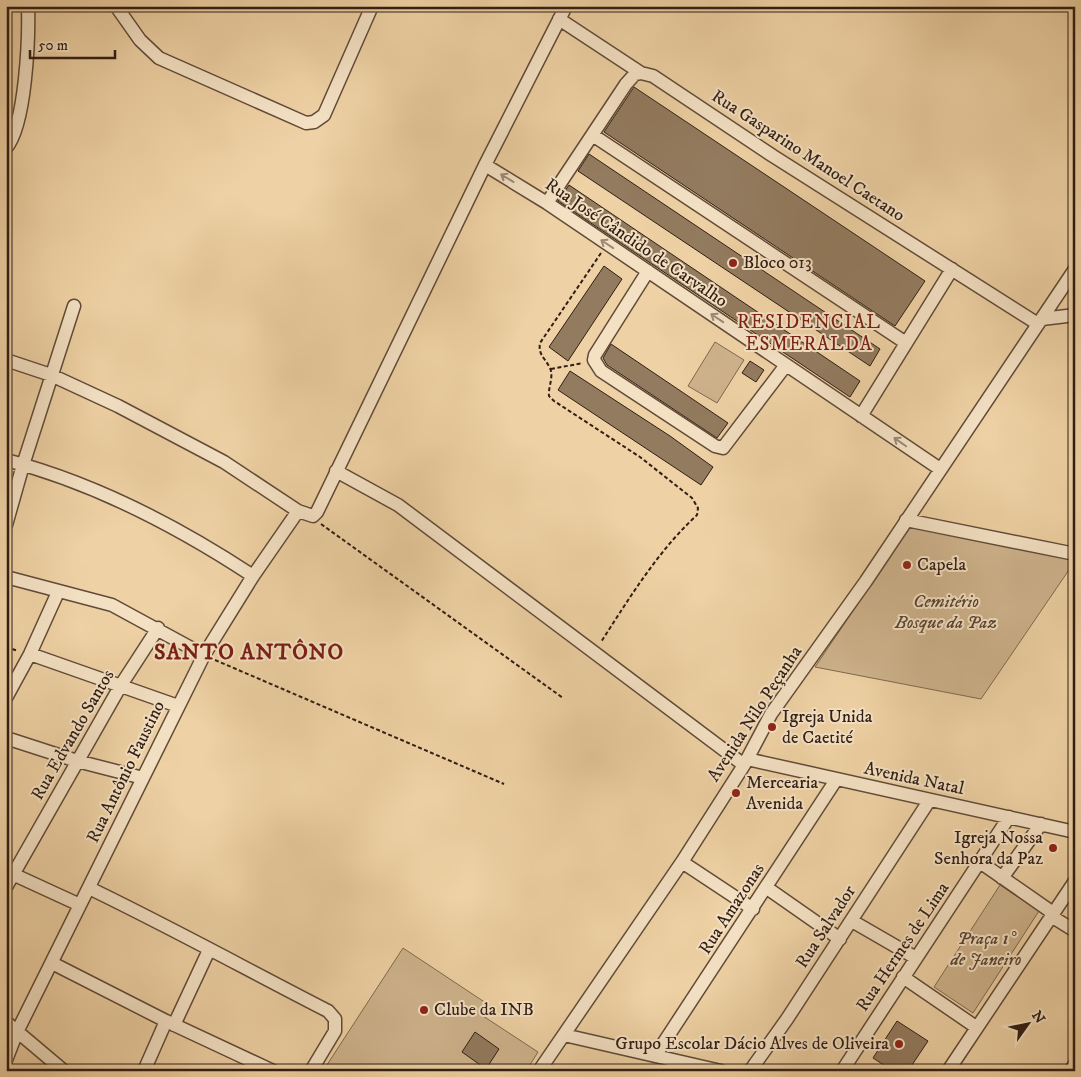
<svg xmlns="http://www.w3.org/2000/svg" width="1081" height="1077" viewBox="0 0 1081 1077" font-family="'IM FELL DW Pica',serif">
	<rect width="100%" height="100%" fill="#eed1a4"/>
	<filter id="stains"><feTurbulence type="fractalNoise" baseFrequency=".004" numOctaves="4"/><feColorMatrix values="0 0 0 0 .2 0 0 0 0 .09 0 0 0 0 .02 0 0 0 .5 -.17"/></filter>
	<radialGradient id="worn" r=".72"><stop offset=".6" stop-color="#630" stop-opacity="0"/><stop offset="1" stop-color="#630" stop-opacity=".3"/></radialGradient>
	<path fill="#ceb38c" stroke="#806850" d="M715,342L744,360L717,403L688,386Z
		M910,527L1075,558V561L981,699L815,667Z
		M1000,885L1039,911L973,1013L934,987Z
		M403,948L489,1005L483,1016L538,1052L526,1071H323Z"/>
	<path fill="#937b5f" stroke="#311e14" d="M634,87L925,281L895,326L604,132Z
		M589,154L880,349L870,366L578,171Z
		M569,185L860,381L850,397L558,201Z
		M604,266L622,279L568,361L549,347Z
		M611,344L728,423L717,438L607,365L603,358Z
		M750,361L764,370L756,382L742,373Z
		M570,371L670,436L713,467L701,485L558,390Z
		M897,1021L928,1041L908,1071H893L873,1058Z
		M475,1032L499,1049L486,1069L462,1052Z"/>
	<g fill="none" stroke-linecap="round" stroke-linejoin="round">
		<defs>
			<path id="minor" d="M116,6L140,40L159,58L306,123L314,122L324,115L372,6
				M559,19L641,73L653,76L773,156L1038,324
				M594,136L906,343
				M6,148C26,125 29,37 28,6
				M485,165L547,203L940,469
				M547,203L626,84L635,74L641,73
				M648,271L595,355L594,360L601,371L715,446L723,448L786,365
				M1042,319L1075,315
				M6,360L51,375L118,406L224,462L298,511L313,516L317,512L485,165L566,6
				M861,416L952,269
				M6,460C95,483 177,526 253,576
				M336,471L398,505L744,765
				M906,520L1075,554
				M6,525L23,465L74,306
				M6,577L112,605L204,655
				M30,654L178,706
				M6,698L30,654L58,592
				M6,738L77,761L143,778
				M747,759L1075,832
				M682,862L753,909
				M980,862L1053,913
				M6,871L80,905
				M1002,878L1041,824
				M6,887L121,685L158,628
				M89,888C170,927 248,970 328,1011L335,1019V1031L311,1071
				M767,888L840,939
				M1051,916L1075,931
				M852,921L916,958
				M52,963L166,1021L273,1071
				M903,977L976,1027
				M6,1022L64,1071
				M174,1025L209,950
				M564,1035L721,1071
				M655,1056L836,780
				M6,1060L17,1032L204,655L253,576L298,511
				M144,1071L166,1021
				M539,1071L682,862L744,765L771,714L866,581L1075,269
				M750,1071L787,1019L929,801
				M842,1071L1009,817
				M948,1071L1075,881
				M1070,1071L1075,1064"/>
		</defs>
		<use href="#minor" stroke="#604b38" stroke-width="15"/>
		<path stroke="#311e14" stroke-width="2" stroke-dasharray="4 2.5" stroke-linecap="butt" d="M601,253L540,343C538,355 545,358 550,368C554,377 548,387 549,396L554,401L640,457L692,498L698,508L697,515C658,551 630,597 601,642
			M551,369L583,363
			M321,524L563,698
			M6,647L18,651
			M215,660L504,784"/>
		<use href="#minor" stroke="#f4e1c4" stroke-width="12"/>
	</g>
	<defs><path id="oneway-shaft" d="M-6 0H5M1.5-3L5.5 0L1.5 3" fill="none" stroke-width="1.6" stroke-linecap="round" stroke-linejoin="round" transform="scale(1.25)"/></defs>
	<g stroke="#9c8975">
		<use href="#oneway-shaft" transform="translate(507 178) rotate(-149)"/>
		<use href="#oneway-shaft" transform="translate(607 244) rotate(-146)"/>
		<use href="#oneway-shaft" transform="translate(717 318) rotate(-146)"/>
		<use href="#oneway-shaft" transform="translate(900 442) rotate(-145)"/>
	</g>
	<g fill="#8f2418" stroke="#f4e1c4" stroke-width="2">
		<circle cx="733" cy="263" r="5"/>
		<circle cx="907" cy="565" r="5"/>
		<circle cx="772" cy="727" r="5"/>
		<circle cx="736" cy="793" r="5"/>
		<circle cx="1053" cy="848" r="5"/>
		<circle cx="424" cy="1010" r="5"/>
		<circle cx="899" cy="1044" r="5"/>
	</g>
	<g text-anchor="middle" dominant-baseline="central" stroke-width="4" stroke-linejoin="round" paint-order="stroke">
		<g font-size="18" fill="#311e14" stroke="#f4e1c4">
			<text transform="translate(808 156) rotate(33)">Rua Gasparino Manoel Caetano</text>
			<text transform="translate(636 243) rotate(34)">Rua José Cândido de Carvalho</text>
			<text transform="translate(755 714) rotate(-57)">Avenida Nilo Peçanha</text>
			<text transform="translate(73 735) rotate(-60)">Rua Edvando Santos</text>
			<text transform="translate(126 772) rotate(-64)">Rua Antônio Faustino</text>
			<text transform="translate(914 779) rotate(12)">Avenida Natal</text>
			<text transform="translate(732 909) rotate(-57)">Rua Amazonas</text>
			<text transform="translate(826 927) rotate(-57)">Rua Salvador</text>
			<text transform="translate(903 947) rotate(-56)">Rua Hermes de Lima</text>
		</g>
		<g font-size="18" fill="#311e14" stroke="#f4e1c4" text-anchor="start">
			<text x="743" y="263">Bloco 013</text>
			<text x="917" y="565">Capela</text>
			<text x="782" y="717">Igreja Unida<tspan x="782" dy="21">de Caetité</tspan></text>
			<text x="746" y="783">Mercearia<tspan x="746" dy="21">Avenida</tspan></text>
			<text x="1043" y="838" text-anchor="end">Igreja Nossa<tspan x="1043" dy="21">Senhora da Paz</tspan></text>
			<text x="434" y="1010">Clube da INB</text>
			<text x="889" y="1044" text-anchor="end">Grupo Escolar Dácio Alves de Oliveira</text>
		</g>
		<g font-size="18" font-style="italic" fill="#584332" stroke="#f4e1c4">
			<text x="946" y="602">Cemitério<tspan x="946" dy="21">Bosque da Paz</tspan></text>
			<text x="986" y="939">Praça 1°<tspan x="986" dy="21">de Janeiro</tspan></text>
		</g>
		<g font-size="19" letter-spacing="1" fill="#7a1f14" stroke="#f4e1c4">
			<text x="809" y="322">RESIDENCIAL<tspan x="809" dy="22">ESMERALDA</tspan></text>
		</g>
		<g font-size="22" font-weight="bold" letter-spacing="1" fill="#7a1f14" stroke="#f4e1c4">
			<text x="249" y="652">SANTO ANTÔNO</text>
		</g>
	</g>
	<rect width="1081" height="1077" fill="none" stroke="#eed1a4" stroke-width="25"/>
	<rect x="8" y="8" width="1066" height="1062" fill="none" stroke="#311e14" stroke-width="2.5"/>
	<rect x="12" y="12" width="1056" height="1052" fill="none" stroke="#311e14"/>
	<g transform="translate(1028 1024) rotate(57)" stroke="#f4e1c4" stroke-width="4" paint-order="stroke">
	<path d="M0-4L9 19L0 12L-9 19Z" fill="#311e14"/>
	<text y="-8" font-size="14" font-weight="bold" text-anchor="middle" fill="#311e14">N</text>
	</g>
	<path d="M30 50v8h85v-8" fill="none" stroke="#311e14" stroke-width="2.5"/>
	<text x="38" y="50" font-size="15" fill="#311e14" stroke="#f4e1c4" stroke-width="4" paint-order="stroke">50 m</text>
	<rect width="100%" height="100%" filter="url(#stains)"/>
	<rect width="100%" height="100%" fill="url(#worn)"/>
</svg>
